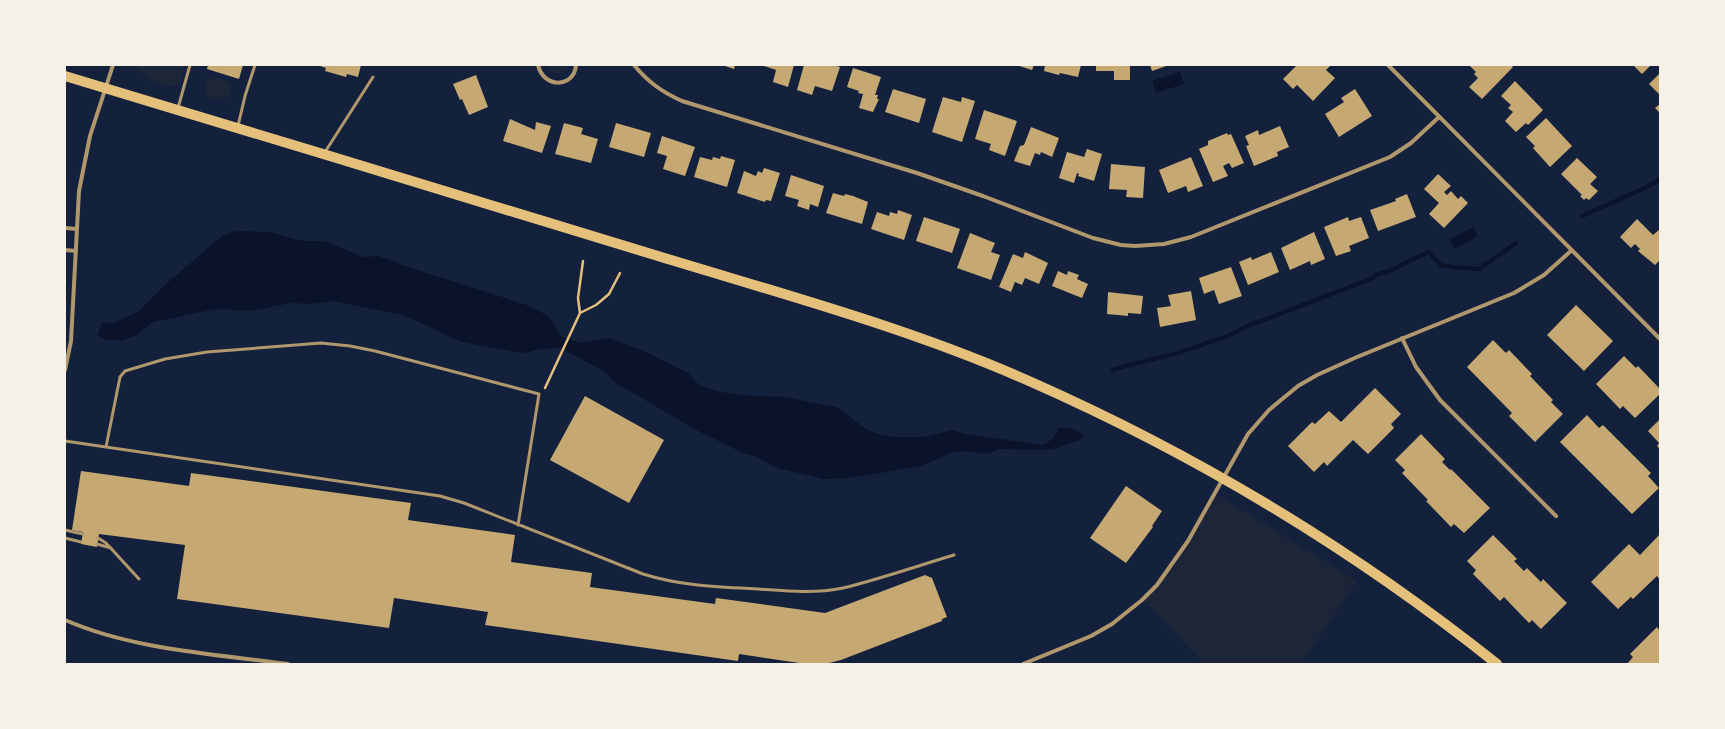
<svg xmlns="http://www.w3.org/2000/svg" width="1725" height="729" viewBox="0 0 1725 729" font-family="'Alegreya Sans',sans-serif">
	<rect width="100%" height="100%" fill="#14213d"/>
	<path fill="#1d2539" d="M135,65H185L181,80L176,86C161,86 141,79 135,65Z
		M547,65H569C565,77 551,76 547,65Z
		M213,76L230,83C234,101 217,103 206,95C203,88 205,78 213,76Z
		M1215,493L1357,581L1301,664H1204L1144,599L1180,555Z"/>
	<path fill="#0b132b" d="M1180,72L1184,84L1156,93L1152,81Z
		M1473,227L1478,236L1455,249L1449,240Z
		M235,231L269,232L303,241H325L363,257L379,256L405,266L527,305L548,316L562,337L581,343L610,338L644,351L688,373L699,385L720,392L752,396L785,397L836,407L868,430L882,435L894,437H923L953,430L965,434L1042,445C1050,443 1057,435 1058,428H1071L1084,435L1082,439L1055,449L1042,450L999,449L989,454L961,451L950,453L922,466L850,478L824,479L777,468L757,457L743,453L696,430L616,383L605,372L560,348L542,349L525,353L515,352L462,342L403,315L332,301L311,304L291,303L250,311L216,309L153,322L137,335L123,340H107L97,335L102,322L115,323L139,311L166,284L222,236Z"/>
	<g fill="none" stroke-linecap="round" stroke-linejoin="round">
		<path stroke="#0b132b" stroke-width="4.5" d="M1582,216L1647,187L1660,179
			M1113,370C1138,361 1165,358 1190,349C1203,344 1217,340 1230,335C1243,330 1246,324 1261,321L1373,278L1376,275L1390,271L1411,260L1429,252L1441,265L1452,267L1479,269L1516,243"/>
	</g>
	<path fill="#c6a872" d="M208,65H243L239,79L207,69Z
		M317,65H361L358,77L347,74L346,77L325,71L326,68Z
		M722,65H735L734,69Z
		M761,65H794L788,87L773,82L776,70Z
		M804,65H833L840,67L832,91L815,86L812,95L797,90Z
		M1016,65H1034L1032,70Z
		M1045,65H1081L1078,77L1060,73L1059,75L1044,71Z
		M1096,65H1130V80H1114V71H1096Z
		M1150,65H1169L1152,71Z
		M1297,65H1331L1326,70L1335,78L1313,101L1297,85L1293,89L1283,79Z
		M1469,65H1511L1513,67L1482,99L1469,87L1478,78L1474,74L1476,72Z
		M1633,65H1651L1642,74Z
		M853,68L881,77L875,95H878L877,99H879L873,112L859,108L863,94L858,93L859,91L847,87Z
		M1660,73V95L1649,84Z
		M476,75L488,107L469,115L462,99L460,100L453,84Z
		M1515,81L1543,110L1528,125L1526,123L1516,132L1505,121L1513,112L1508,108L1511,105L1501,96Z
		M893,89L926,99L919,123L885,112Z
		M1355,89L1372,116L1339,137L1325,114L1344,102L1341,98Z
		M943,97L961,102L962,97L975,101L962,142L932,132Z
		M1660,104V113L1655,108Z
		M984,110L1017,121L1005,156L989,150L991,144L975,139Z
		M1546,118L1572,146L1550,167L1533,148L1535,146L1526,137Z
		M510,119L535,130L536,122L551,126L542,153L503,141Z
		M564,123L583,128L581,134L598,139L591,163L555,154Z
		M616,123L651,133L644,157L609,147Z
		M1280,126L1289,147L1277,152L1278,156L1254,166L1246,146L1249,145L1245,136L1258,130L1259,135Z
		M1031,127L1059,138L1052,157L1041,152L1040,155L1035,153L1030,166L1014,161L1020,146L1024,145Z
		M1227,133L1228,135L1231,134L1244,163L1232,168L1229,163L1223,166L1228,176L1213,182L1199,149L1208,145V141Z
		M662,136L695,147L685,176L663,169L667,156L657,153Z
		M1087,149L1102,154L1094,181L1078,176L1079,174L1077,173L1074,183L1059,178L1067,152L1084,157Z
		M721,156L735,160L727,187L694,177L700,157L712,160L713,157L720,159Z
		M1191,157L1203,186L1188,192L1186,186L1168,193L1159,170Z
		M1577,158L1597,177L1590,184L1598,191L1589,200L1586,198L1584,200L1580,196L1582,195L1561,174Z
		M1111,164L1145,167L1143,198L1126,197L1127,190L1109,189Z
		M764,168L780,173L771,201L766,200L765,202L737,193L744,171L756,176L758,171L762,173Z
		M1438,174L1451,186L1444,192L1447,195L1451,191L1458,199L1461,196L1468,203L1444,228L1429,214L1439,203L1424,189Z
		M791,175L824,186L818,207L810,204L809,210L797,206L799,200L785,196Z
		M833,193L844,196L845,194L853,196L868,202L862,224L826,213Z
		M1407,194L1416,217L1378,231L1370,210L1396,201L1395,199Z
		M898,210L912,215L904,240L871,229L877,212L889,216L890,212L897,214Z
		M924,217L960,229L952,253L916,241Z
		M1348,217L1349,221L1361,217L1369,238L1349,246L1351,251L1336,256L1324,227Z
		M1637,219L1653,235L1660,229V260L1655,265L1638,251L1640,249L1635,244L1631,248L1620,237Z
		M1314,232L1325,259L1311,265L1310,261L1290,270L1281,248Z
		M970,233L995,243L991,252L1000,255L991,280L957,268Z
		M1025,252L1048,263L1039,284L1025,278L1022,285L1015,282L1011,292L999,287L1013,254L1023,258Z
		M1271,252L1279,272L1248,285L1239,262L1251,257L1252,260Z
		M1231,267L1242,296L1219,304L1214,290L1204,294L1199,278Z
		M1058,271L1067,275L1068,271L1079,275L1077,279L1088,284L1082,298L1052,286Z
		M1191,291L1196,320L1160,327L1157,308L1171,306L1168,295Z
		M1108,292L1143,296L1141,314L1128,313V316L1107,314Z
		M1576,305L1613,341L1584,371L1547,335Z
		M1493,340L1506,353L1509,350L1532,374L1530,376L1553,400L1551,402L1563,414L1535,442L1509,416L1512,413L1467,367Z
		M1624,356L1636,368L1638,366L1660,389V394L1635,418L1623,406L1620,409L1596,384Z
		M1375,388L1401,414L1391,424L1394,428L1368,454L1353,440L1327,466L1324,462L1314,472L1288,446L1312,422L1315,424L1329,411L1341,422Z
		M585,396L664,440L629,503L550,460Z
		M1587,415L1599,428L1603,425L1651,473L1648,476L1659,488L1632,514L1560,442Z
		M1660,419V449L1657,446L1659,443L1648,431Z
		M1421,434L1445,459L1442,462L1450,470L1451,469L1490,508L1464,533L1454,524L1451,527L1426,501L1428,500L1402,473L1405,470L1395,460Z
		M81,471L189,486L191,473L411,503L408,520L515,535L511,562L592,573L590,587L715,604L716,598L825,613L925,575L932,578L947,617L942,619V621L841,660L825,664H806L739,654L738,661L485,625L488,612L394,598L389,628L177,599L185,545L99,534L97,547L81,544L83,532L72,530Z
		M1126,486L1162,511L1152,526L1153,527L1126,563L1090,538Z
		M1660,534V580L1657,576L1633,599L1631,597L1618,609L1591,582L1629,544L1640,555Z
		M1493,535L1517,559L1514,561L1524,571L1527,568L1541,582L1543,579L1567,603L1541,629L1532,620L1529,623L1504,597L1500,601L1473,574L1476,570L1467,561Z
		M1657,627L1660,631V664H1627L1633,657L1630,654Z"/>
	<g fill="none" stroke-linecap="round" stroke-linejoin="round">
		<path stroke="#e5c07b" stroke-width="2.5" d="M580,313L578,298L583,261
			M545,388L580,313L596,305L609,294L620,273"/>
		<path stroke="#b1986c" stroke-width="3" d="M178,108L190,65
			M238,126L245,96L255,65
			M325,152L373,77
			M65,441L440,496L464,503L643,574C681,586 718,587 758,589C786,591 815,594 843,588C880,579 917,566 954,555
			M106,447L120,377L125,371L165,359L207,352L321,343L350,346L375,351L539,394L518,525
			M65,530L83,534
			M65,538L81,542
			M98,538L106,543L139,579
			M97,544L111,548"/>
		<path stroke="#b1986c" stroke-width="4" d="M538,65C543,88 574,89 576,65
			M634,65C648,82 662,92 682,101L917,173L983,196L1093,238L1121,245L1135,246L1164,244L1191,237L1390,157L1411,143L1439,117
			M1388,65L1660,339
			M65,228L77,229
			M65,250L76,251
			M1402,338L1416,367L1440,400L1556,516
			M65,370L71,341L79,191L90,136L113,65
			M65,620C134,650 215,654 288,664
			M1023,664L1091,636L1112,624L1142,600L1157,585L1188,541L1248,434L1269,410L1298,386L1317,375L1357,357L1514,293L1544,275L1572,250"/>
		<path stroke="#e5c07b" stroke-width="10" d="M65,76C263,136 460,195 658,256C782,294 909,328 1029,381C1197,455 1354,550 1497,664"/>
	</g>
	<rect width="1725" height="729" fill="none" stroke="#f6f1e7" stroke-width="132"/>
</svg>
